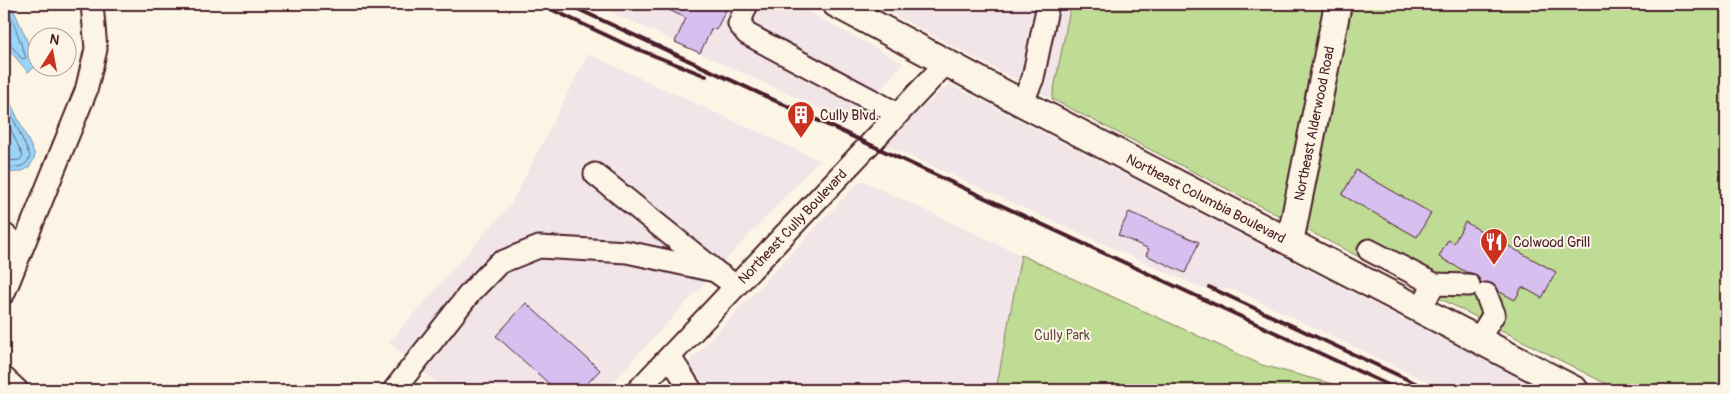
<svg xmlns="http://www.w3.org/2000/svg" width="1730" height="394" viewBox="0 0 1730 394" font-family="Pangolin,sans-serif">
	<rect width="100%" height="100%" fill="#fcf5e5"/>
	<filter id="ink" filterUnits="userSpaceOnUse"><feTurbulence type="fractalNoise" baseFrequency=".02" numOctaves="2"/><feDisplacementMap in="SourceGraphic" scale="10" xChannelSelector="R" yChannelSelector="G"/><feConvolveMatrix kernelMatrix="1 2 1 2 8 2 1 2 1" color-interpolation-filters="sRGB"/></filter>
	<g filter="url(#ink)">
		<path fill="#f1e5e8" d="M594,4H794L903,63L853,124Z
			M874,4H1071L1052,99Z
			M588,54L819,160L605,390H445L389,342L511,204Z
			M949,84L1541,390H1445L1235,290L1201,288L883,144Z
			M861,180L1021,255L996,390H662Z"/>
		<path fill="#bedc94" stroke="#847e60" d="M1071,4H1726V390H1618L1052,99Z
			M1021,255L1262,365L1355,390H996Z"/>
		<path fill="#99d5f9" stroke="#798ca7" d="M4,4H11L26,38L35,67L28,72L4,44Z
			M4,82L12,106L35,155C30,173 20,172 4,173Z"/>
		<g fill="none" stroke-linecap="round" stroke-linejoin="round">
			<path stroke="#6a687d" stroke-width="1" d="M4,42L9,43L22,59L26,58L7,4
				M4,98L30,156C26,169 16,167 4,168
				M4,115L23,156L20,160L4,161"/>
		</g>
		<path fill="#d7bfef" stroke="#4a1f2b" d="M656,4H729L716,30L712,28L700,53L675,42L686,18Z
			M1356,170L1431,213L1417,237L1342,195Z
			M1129,212L1199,242L1185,273L1146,255L1149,249L1118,235Z
			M1465,222L1556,272L1542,298L1522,287L1515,300L1498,291L1493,284L1481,283L1475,274L1466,272L1439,257L1448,240L1454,243Z
			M526,303L600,370L581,390H556L496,336Z"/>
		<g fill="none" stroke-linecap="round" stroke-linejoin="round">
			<defs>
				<g id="minor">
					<path d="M747,4L739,24L747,34L898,114"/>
					<path d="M1022,103L1033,78L1048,4"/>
					<path d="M595,174L713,269"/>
					<path d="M4,234L22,248"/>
					<path d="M1369,250L1434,284"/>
					<path d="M4,293L86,91L96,49L92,4"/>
					<path d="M1420,310L1434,284L1469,285"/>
					<path d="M1478,340L1494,314L1486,294"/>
					<path d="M670,357L691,390"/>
					<path d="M4,378L17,390"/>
					<path d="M394,390L470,293L499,263L539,247L627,252L715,271L736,286"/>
					<path id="s1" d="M638,390L947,62"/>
				</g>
				<g id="major">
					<path id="s2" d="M836,4L1022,103L1575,390"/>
					<path id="s3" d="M1290,242L1338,4"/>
				</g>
			</defs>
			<use href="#minor" stroke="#4a1f2b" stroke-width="25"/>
			<use href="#major" stroke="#4a1f2b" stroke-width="30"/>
			<use href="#minor" stroke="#fcf5e5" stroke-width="21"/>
			<use href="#major" stroke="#fcf5e5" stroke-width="26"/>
			<path stroke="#4a1f2b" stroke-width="4" d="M540,4L627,45L706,76
				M567,4L1399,390
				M1209,287L1430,390"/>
		</g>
	</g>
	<defs>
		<symbol id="building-pin" viewBox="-11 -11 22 30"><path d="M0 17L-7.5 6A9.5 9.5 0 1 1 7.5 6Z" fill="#c8321e" stroke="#fcf5e5"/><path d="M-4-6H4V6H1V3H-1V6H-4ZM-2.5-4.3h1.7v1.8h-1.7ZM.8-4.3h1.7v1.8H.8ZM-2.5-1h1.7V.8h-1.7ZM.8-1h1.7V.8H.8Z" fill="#fff"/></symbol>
		<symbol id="restaurant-pin" viewBox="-11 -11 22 30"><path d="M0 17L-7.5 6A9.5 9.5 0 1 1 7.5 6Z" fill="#c8321e" stroke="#fcf5e5"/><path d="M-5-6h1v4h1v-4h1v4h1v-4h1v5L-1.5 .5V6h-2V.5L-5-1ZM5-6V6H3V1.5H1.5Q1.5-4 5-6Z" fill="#fff"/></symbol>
	</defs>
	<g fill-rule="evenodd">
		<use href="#building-pin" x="785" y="99" width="32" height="43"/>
		<use href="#restaurant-pin" x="1478" y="226" width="32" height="43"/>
	</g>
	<g text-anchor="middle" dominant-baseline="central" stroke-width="4" stroke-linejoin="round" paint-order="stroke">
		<g font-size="14" fill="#4a1f2b" stroke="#fcf5e5" text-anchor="start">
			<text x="820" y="115">Cully Blvd.</text>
			<text x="1513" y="242">Colwood Grill</text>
		</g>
		<g font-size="14" fill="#4a1f2b" stroke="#fcf5e5">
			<text stroke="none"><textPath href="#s3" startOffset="121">Northeast Alderwood Road</textPath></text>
			<text stroke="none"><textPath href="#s2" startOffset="418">Northeast Columbia Boulevard</textPath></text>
			<text stroke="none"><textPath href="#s1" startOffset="225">Northeast Cully Boulevard</textPath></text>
		</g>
		<g font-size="14" fill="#674e45" stroke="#fcf5e5">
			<text x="1062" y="335">Cully Park</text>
		</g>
	</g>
	<rect width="1730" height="394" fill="none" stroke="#fcf5e5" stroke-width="20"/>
	<rect x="10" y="10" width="1710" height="374" fill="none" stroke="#4a1f2b" stroke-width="2" filter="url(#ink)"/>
	<g transform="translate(52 52) rotate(11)"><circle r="24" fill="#fcf5e5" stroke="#b59f9b"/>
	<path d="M0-4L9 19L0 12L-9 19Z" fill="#c8321e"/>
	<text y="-8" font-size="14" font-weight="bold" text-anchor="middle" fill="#4a1f2b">N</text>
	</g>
</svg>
